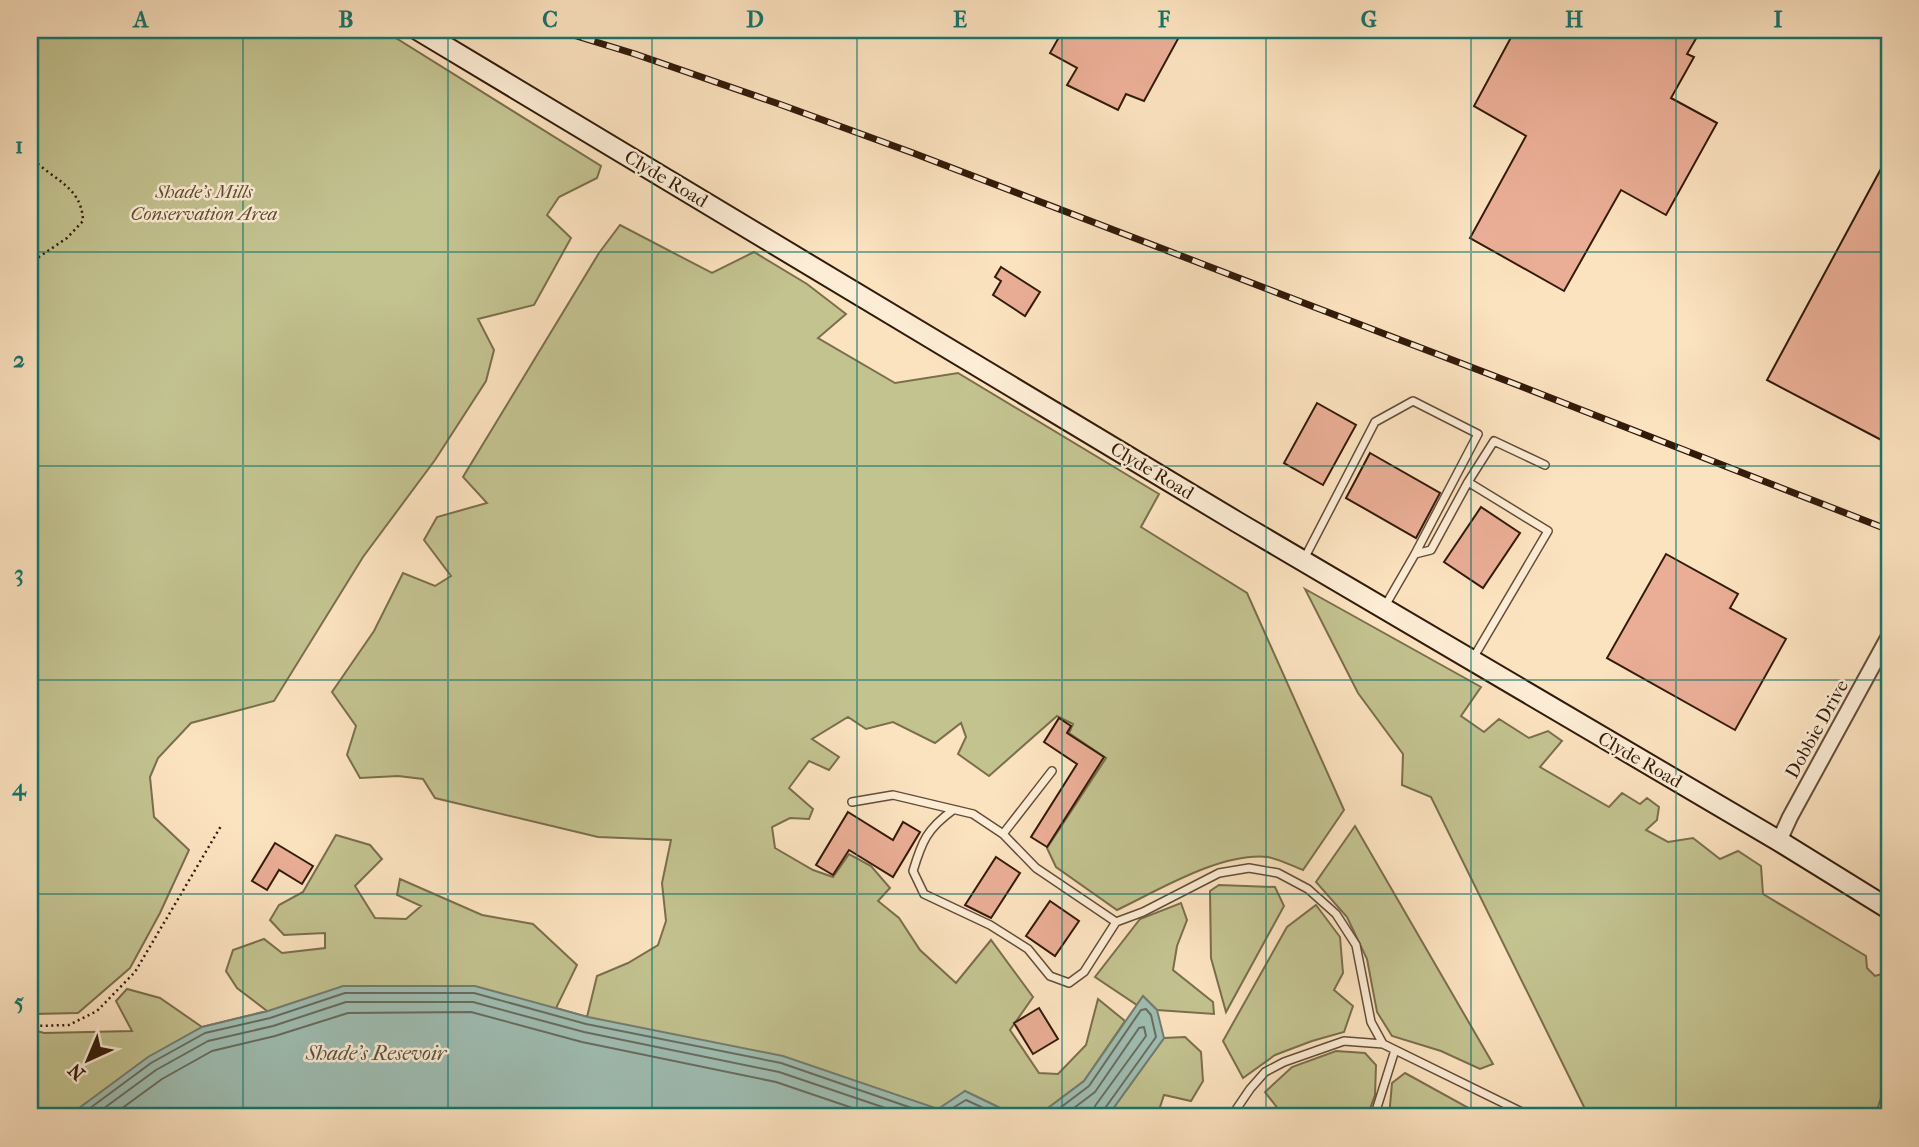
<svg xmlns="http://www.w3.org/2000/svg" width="1919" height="1147" viewBox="0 0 1919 1147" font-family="'IM FELL French Canon',serif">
	<rect width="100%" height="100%" fill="#fce3c0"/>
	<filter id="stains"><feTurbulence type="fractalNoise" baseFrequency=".00286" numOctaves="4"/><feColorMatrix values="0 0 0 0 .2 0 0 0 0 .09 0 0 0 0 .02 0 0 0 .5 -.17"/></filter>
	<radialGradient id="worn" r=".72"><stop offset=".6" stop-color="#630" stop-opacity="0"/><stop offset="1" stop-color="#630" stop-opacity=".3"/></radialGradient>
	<path fill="#c3c390" stroke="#7a6e4d" stroke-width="2" d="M30,30H383L601,166L597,178L559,197L547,215L571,238L534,305L478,319L494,350L486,381L435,460L363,557L274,701L191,723L158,758L150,777L154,817L189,850L160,913L130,968L78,1013L33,1014L30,1012Z
		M620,225L712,273L754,252L807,284L846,314L818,338L895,383L958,373L1159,494L1141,527L1247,593L1344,810L1303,870C1292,866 1279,859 1268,857C1221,852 1159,890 1117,910L1056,867L1047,848L1106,758L1069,733L1073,724L1057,716L989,776L958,754L966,737L961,723L935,743L893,722L866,729L848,717L812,739L839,757L829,770L809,761L789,788L813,809L809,819L790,818L772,827L775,848L813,870L833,877L849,854L871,866L890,888L878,901L899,918L920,950L956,983L991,940L1033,997L1010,1030L1039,1073L1058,1074L1086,1045L1098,999L1125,1021L1084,1081L1036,1117H1019L965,1091L949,1117H30V1029L44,1033L132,1031L116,1001L127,989L160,998L202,1027L267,1011L237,988L226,971L233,950L264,939L282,953L325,948V933L284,935L270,920L279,905L303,892L336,835L370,845L382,859L355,886L375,918L406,919L421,906L397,895L400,879L482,915L533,924L577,965L556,1008L587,1017L597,976L628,963L658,945L666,921L662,883L671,840L598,837L435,798L423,779L398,776L360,778L347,755L356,726L332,692L374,631L403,573L435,586L451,576L424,540L437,517L487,503L463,477L599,253Z
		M1305,589L1481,687L1461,716L1484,732L1499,719L1529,738L1548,731L1562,741L1540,767L1609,807L1622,793L1640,804L1647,798L1659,807L1657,820L1646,830L1668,842L1693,838L1720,859L1738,851L1761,866L1763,894L1866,956L1867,968L1875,976L1889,972V1100L1882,1095L1877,1110L1849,1117H1808L1807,1115L1801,1117H1589L1431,797L1402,785L1403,754L1358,693Z
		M1355,826L1493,1064L1480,1069L1441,1051L1392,1036L1377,1012L1367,959L1347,917L1316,882Z
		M1219,885L1275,887L1284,906L1226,1012L1211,958L1210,891Z
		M1181,903L1187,920L1177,946L1173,970L1213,1002L1214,1014L1157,1010L1143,996L1137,1005L1095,977L1140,919Z
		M1316,905L1340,937L1343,973L1334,990L1353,1006L1344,1032L1312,1041L1275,1055L1243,1078L1223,1041L1287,927Z
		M1185,1037L1201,1052L1203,1081L1191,1101L1164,1095L1158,1113L1159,1117H1107L1164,1038Z
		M1336,1051L1365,1053L1376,1065L1375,1095L1367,1117H1280L1282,1114L1265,1092L1292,1067Z
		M1405,1073L1476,1112L1483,1117H1389L1392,1083Z"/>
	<path fill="#9fbeb3" stroke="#737c6f" stroke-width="2" d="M343,986H475L588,1017L783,1056L938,1109L965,1091L1019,1117H67L148,1057L202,1027L268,1011Z
		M1143,996L1157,1010L1164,1038L1107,1117H1036L1084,1081Z"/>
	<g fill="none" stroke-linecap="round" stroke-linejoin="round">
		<path stroke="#686c5e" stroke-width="2" d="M78,1117L151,1063L205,1033L270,1018L345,993H474L586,1024L781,1063L935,1116L941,1115L966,1100L1003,1117
			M92,1117L156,1070L208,1041L273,1026L346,1002H473L584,1032L779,1072L912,1117
			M110,1117L162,1079L212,1051L275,1036L348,1013L471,1012L582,1042L776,1082L879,1117
			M1048,1117L1089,1086L1141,1010L1146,1009L1151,1015L1156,1037L1103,1111L1101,1117
			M1062,1117L1095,1092L1139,1028L1144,1027L1146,1036L1095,1106L1093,1117"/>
	</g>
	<path fill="#eaae96" stroke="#321a0a" stroke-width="2" d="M1063,30H1166L1179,37L1144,101L1126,94L1118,110L1067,85L1077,68L1050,53Z
		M1515,30H1701L1687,54L1694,57L1671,98L1717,123L1666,215L1621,190L1564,291L1470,238L1526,136L1474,106Z
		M1889,154V444L1767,380Z
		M1001,267L1040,292L1025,316L993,295L1001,281L995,277Z
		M1317,403L1356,425L1323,485L1284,463Z
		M1370,453L1440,493L1416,538L1346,498Z
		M1481,507L1520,533L1483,588L1444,562Z
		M1666,554L1738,594L1730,608L1786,639L1735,730L1607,658Z
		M1059,718L1071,726L1067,733L1104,757L1047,847L1031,837L1077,764L1044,742Z
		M848,812L893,840L903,822L920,832L893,877L849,850L833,875L816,865Z
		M275,843L313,866L302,884L279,870L267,890L252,881Z
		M996,857L1020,873L991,918L965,905Z
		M1050,901L1079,921L1055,956L1026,936Z
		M1039,1008L1058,1039L1033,1054L1014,1023Z"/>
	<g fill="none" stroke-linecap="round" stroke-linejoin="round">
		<defs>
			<path id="service" d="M1468,482L1494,441L1545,465
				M1415,554L1431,550L1468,482L1548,531L1472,660
				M1303,561L1375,422L1413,401L1478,434L1415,554L1385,606
				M852,802L893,795L973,814L1003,834L1036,868L1116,922
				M953,810C927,829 922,841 913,871L924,894L990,925L1028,949L1050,976L1069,983L1084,972L1116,922L1143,912L1219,873L1249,868L1278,873L1308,889L1336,914L1356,945L1371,1022L1383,1044L1532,1117
				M1003,834L1052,771
				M1231,1117L1250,1089L1265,1072L1284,1062L1344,1041L1383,1044
				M1374,1117L1395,1050"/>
			<path id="minor" d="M1779,841L1790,817L1889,636"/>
			<path id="secondary" d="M418,30L1237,522L1779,841L1889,909"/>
		</defs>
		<use href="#service" stroke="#644c38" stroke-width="10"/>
		<use href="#minor" stroke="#644c38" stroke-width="18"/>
		<use href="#secondary" stroke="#321a0a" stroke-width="23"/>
		<path stroke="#321a0a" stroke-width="2.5" stroke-dasharray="2 3.5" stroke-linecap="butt" d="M30,156C50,179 82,185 83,221L67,238L30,263
			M30,1023L36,1026L69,1025L97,1011L135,972L221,826"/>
		<use href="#service" stroke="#fdedd6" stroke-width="7"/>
		<use href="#minor" stroke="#fdedd6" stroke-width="14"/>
		<use href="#secondary" stroke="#fdedd6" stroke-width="19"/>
		<defs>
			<path id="rail" d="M557,30L635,54L779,104L913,153L1515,384L1889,530"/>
		</defs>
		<use href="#rail" stroke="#321a0a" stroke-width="7"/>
		<use href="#rail" stroke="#fdedd6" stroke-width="4.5" stroke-dasharray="13" stroke-linecap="butt"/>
	</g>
	<path fill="none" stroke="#0f766e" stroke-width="2" stroke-opacity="0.55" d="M243,30V1117M448,30V1117M652,30V1117M857,30V1117M1062,30V1117M1266,30V1117M1471,30V1117M1676,30V1117M30,252H1889M30,466H1889M30,680H1889M30,894H1889"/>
	<g text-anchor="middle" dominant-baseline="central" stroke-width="5" stroke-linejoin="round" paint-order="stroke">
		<g font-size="19" fill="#321a0a" stroke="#fdedd6">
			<text transform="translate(666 179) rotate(31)">Clyde Road</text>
			<text transform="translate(1152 471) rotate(31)">Clyde Road</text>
			<text transform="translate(1817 729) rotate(-61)">Dobbie Drive</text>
			<text transform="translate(1640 760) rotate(30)">Clyde Road</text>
		</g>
		<g font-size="19" font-style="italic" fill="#5e4d32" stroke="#fdedd6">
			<text x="204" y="192">Shade’s Mills<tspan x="204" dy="22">Conservation Area</tspan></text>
		</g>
		<g font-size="21" font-style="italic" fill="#585345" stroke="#fdedd6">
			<text x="376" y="1053">Shade’s Resevoir</text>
		</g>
	</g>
	<rect width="1919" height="1147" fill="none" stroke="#fce3c0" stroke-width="77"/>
	<g transform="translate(88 1060) rotate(224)" stroke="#fdedd6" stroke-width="5" paint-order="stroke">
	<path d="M0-5L12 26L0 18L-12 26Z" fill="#321a0a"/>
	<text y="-10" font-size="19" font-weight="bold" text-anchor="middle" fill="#321a0a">N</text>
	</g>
	<rect x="38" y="38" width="1843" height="1070" fill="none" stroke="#0f766e" stroke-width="2.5"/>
	<g font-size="23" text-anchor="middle" font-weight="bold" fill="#0f766e">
		<text x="141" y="27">A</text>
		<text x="346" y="27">B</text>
		<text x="550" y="27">C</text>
		<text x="755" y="27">D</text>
		<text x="960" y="27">E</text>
		<text x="1164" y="27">F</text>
		<text x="1369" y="27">G</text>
		<text x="1574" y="27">H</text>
		<text x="1778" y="27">I</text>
		<text x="19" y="153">1</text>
		<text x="19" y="367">2</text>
		<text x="19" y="581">3</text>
		<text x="19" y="795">4</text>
		<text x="19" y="1009">5</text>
	</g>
	<rect width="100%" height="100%" filter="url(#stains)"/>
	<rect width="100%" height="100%" fill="url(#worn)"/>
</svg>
